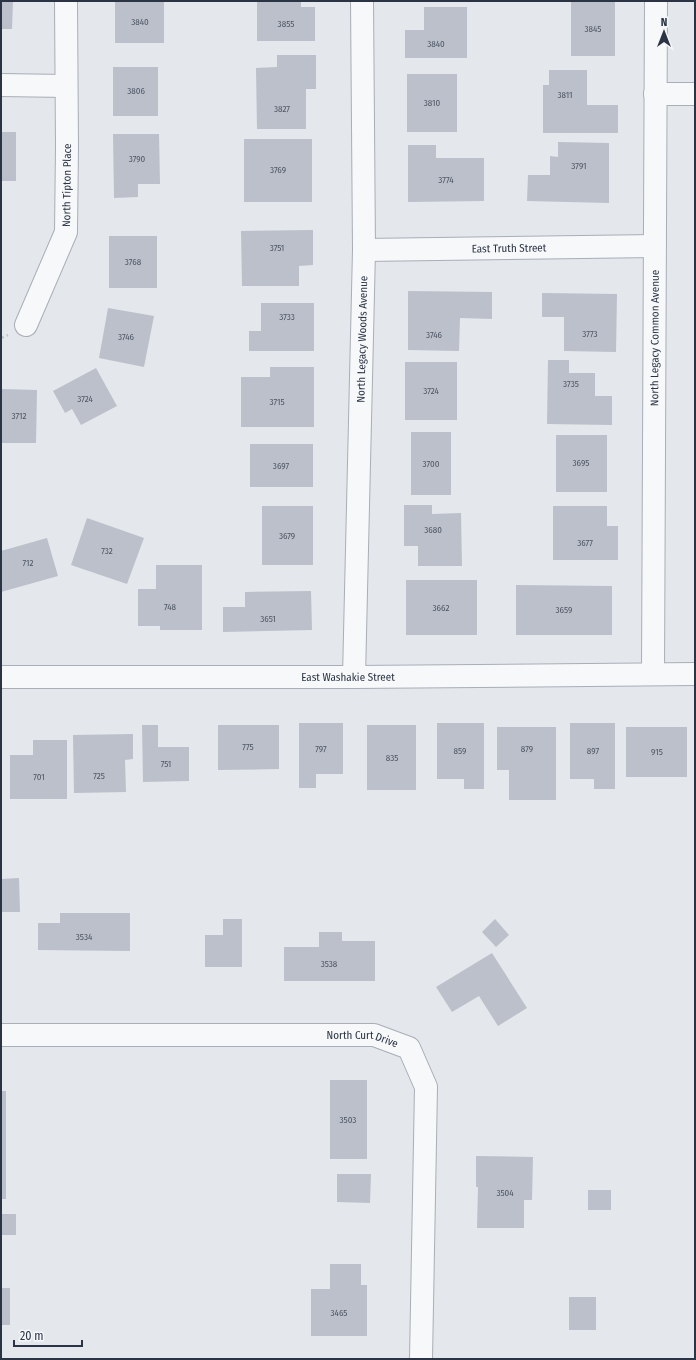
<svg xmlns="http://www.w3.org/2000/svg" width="696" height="1360" viewBox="0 0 696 1360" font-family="'Fira Sans Condensed',sans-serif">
	<rect width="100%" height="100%" fill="#e4e7ec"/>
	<path fill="#bbc0ca" d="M1,1H13L12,29H1Z
		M115,1H164V43H115Z
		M257,1H301V7H315V41H257Z
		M571,2H615V56H571Z
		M424,7H467V58H405V30H424Z
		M277,55H316V89H306V129H257L256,68L277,67Z
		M113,67H158V116H113Z
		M549,70H587V105H618V133H543V85H549Z
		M407,74H457V132H407Z
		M1,132H16V181H1Z
		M113,134H159L160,184H138V197L114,198Z
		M244,139H312V202H244Z
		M558,142L609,143V203L527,201L528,175H550V156L558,157Z
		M408,145H436V158H484V201L408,202Z
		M313,230V265L299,266V286H242L241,231Z
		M109,236H157V288H109Z
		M408,291L492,292V319L460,318L459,351L408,350Z
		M542,293L617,294L616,352L564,351V317H542Z
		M261,303H314V351H249V331H261Z
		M108,308L154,316L144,367L99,358Z
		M548,360H569V373H595V396H612V425L547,424Z
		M405,362H457V420H405Z
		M270,367H314V427H241V377H270Z
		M96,368L117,406L81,425L72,409L65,413L53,391Z
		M1,389L37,390L36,443H1Z
		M411,432H451V495H411Z
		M556,435H607V492H556Z
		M250,444H313V487H250Z
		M404,505H432V514L461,513L462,566H418V546H404Z
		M262,506H313V565H262Z
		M553,506H607V526H618V560H553Z
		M87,518L144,538L127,584L71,565Z
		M47,538L58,576L1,592V551Z
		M156,565H202V630H160V626H138V589H156Z
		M406,580H477V635H406Z
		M516,585L612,586V635H516Z
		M311,591L312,630L223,632V607H245V592Z
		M299,723H343V774H316V788H299Z
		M437,723H484V789H464V779H437Z
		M570,723H615V789H594V779H570Z
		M142,725H158V747H189V781L143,782Z
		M218,725H279V769L218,770Z
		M367,725H416V790H367Z
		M497,727H556V800H509V770H497Z
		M626,727H687V777H626Z
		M133,734V759L125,760L126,792L74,793L73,735Z
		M33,740H67V799H10V755H33Z
		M19,878L20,912H1V879Z
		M60,913H130V951L38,950V923H60Z
		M223,919H242V967H205V935H223Z
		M495,919L509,935L496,947L482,932Z
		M319,932H342V941H375V981H284V947H319Z
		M492,953L527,1008L498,1026L479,996L452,1012L436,987Z
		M330,1080H367V1159H330Z
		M1,1091H6V1199H1Z
		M476,1156L533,1157L532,1200H524V1228H477L478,1187H476Z
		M337,1174H371L370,1203L337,1202Z
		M588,1190H611V1210H588Z
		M1,1214H16V1235H1Z
		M330,1264H361V1285H367V1336H311V1289H330Z
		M1,1288H10V1325H1Z
		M569,1297H596V1330H569Z"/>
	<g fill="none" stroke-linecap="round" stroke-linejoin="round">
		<defs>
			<g id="minor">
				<path d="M1,85L66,86"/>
				<path d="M655,94H695"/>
				<path id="s1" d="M364,250L655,246"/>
				<path id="s2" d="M26,325L66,232L67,147L66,1"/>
				<path id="s3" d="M653,674L656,1"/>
				<path id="s4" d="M1,677H354L695,674"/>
				<path id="s5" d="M354,677L364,250L362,1"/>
				<path id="s6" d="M1,1035H374L409,1048L426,1087L421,1359"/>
			</g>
		</defs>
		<use href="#minor" stroke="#a9aeb7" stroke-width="24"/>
		<path stroke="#c2c5cb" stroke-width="2.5" stroke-dasharray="3 3" stroke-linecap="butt" d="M1,338L8,335"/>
		<use href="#minor" stroke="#f7f8fa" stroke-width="22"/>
	</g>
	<g text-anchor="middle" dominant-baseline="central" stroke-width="3.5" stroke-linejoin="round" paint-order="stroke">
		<g font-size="9" fill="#4f5766">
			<text x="140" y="22">3840</text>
			<text x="286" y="24">3855</text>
			<text x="593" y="29">3845</text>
			<text x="436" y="44">3840</text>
			<text x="136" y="91">3806</text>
			<text x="565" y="95">3811</text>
			<text x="432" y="103">3810</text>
			<text x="282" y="109">3827</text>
			<text x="137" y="159">3790</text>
			<text x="579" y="166">3791</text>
			<text x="278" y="170">3769</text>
			<text x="446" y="180">3774</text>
			<text x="277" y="248">3751</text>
			<text x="133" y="262">3768</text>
			<text x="287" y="317">3733</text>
			<text x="590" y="334">3773</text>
			<text x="434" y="335">3746</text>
			<text x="126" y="337">3746</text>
			<text x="571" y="384">3735</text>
			<text x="431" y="391">3724</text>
			<text x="85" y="399">3724</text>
			<text x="277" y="402">3715</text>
			<text x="19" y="416">3712</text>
			<text x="581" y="463">3695</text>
			<text x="431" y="464">3700</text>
			<text x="281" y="466">3697</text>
			<text x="433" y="530">3680</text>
			<text x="287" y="536">3679</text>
			<text x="585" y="543">3677</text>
			<text x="107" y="551">732</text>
			<text x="28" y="563">712</text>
			<text x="170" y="607">748</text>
			<text x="441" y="608">3662</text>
			<text x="564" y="610">3659</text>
			<text x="268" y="619">3651</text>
			<text x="248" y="747">775</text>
			<text x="321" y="749">797</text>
			<text x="527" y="749">879</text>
			<text x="460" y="751">859</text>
			<text x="593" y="751">897</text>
			<text x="657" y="752">915</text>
			<text x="392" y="758">835</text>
			<text x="166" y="764">751</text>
			<text x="99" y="776">725</text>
			<text x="39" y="777">701</text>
			<text x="84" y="937">3534</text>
			<text x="329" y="964">3538</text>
			<text x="348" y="1120">3503</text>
			<text x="505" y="1193">3504</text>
			<text x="339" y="1313">3465</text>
		</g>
		<g font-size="11" fill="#2b3445" stroke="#f4f6f9">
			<text stroke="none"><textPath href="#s2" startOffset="148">North Tipton Place</textPath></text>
			<text stroke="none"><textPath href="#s1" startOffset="145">East Truth Street</textPath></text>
			<text stroke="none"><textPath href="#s3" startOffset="336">North Legacy Common Avenue</textPath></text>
			<text stroke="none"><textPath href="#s5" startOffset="338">North Legacy Woods Avenue</textPath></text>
			<text stroke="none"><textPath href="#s4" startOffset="347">East Washakie Street</textPath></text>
			<text stroke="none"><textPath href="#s6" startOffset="362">North Curt Drive</textPath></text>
		</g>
	</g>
	<rect width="696" height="1360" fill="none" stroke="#2b3445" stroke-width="4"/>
	<g transform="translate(664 32)" stroke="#f4f6f9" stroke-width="3" paint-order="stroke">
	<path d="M0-3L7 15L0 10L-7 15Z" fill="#2b3445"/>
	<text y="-6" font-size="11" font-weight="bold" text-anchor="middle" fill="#2b3445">N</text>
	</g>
	<path d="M14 1340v6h68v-6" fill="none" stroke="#2b3445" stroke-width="2"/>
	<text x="20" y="1340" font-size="12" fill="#2b3445" stroke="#f4f6f9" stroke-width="3" paint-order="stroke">20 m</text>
</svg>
